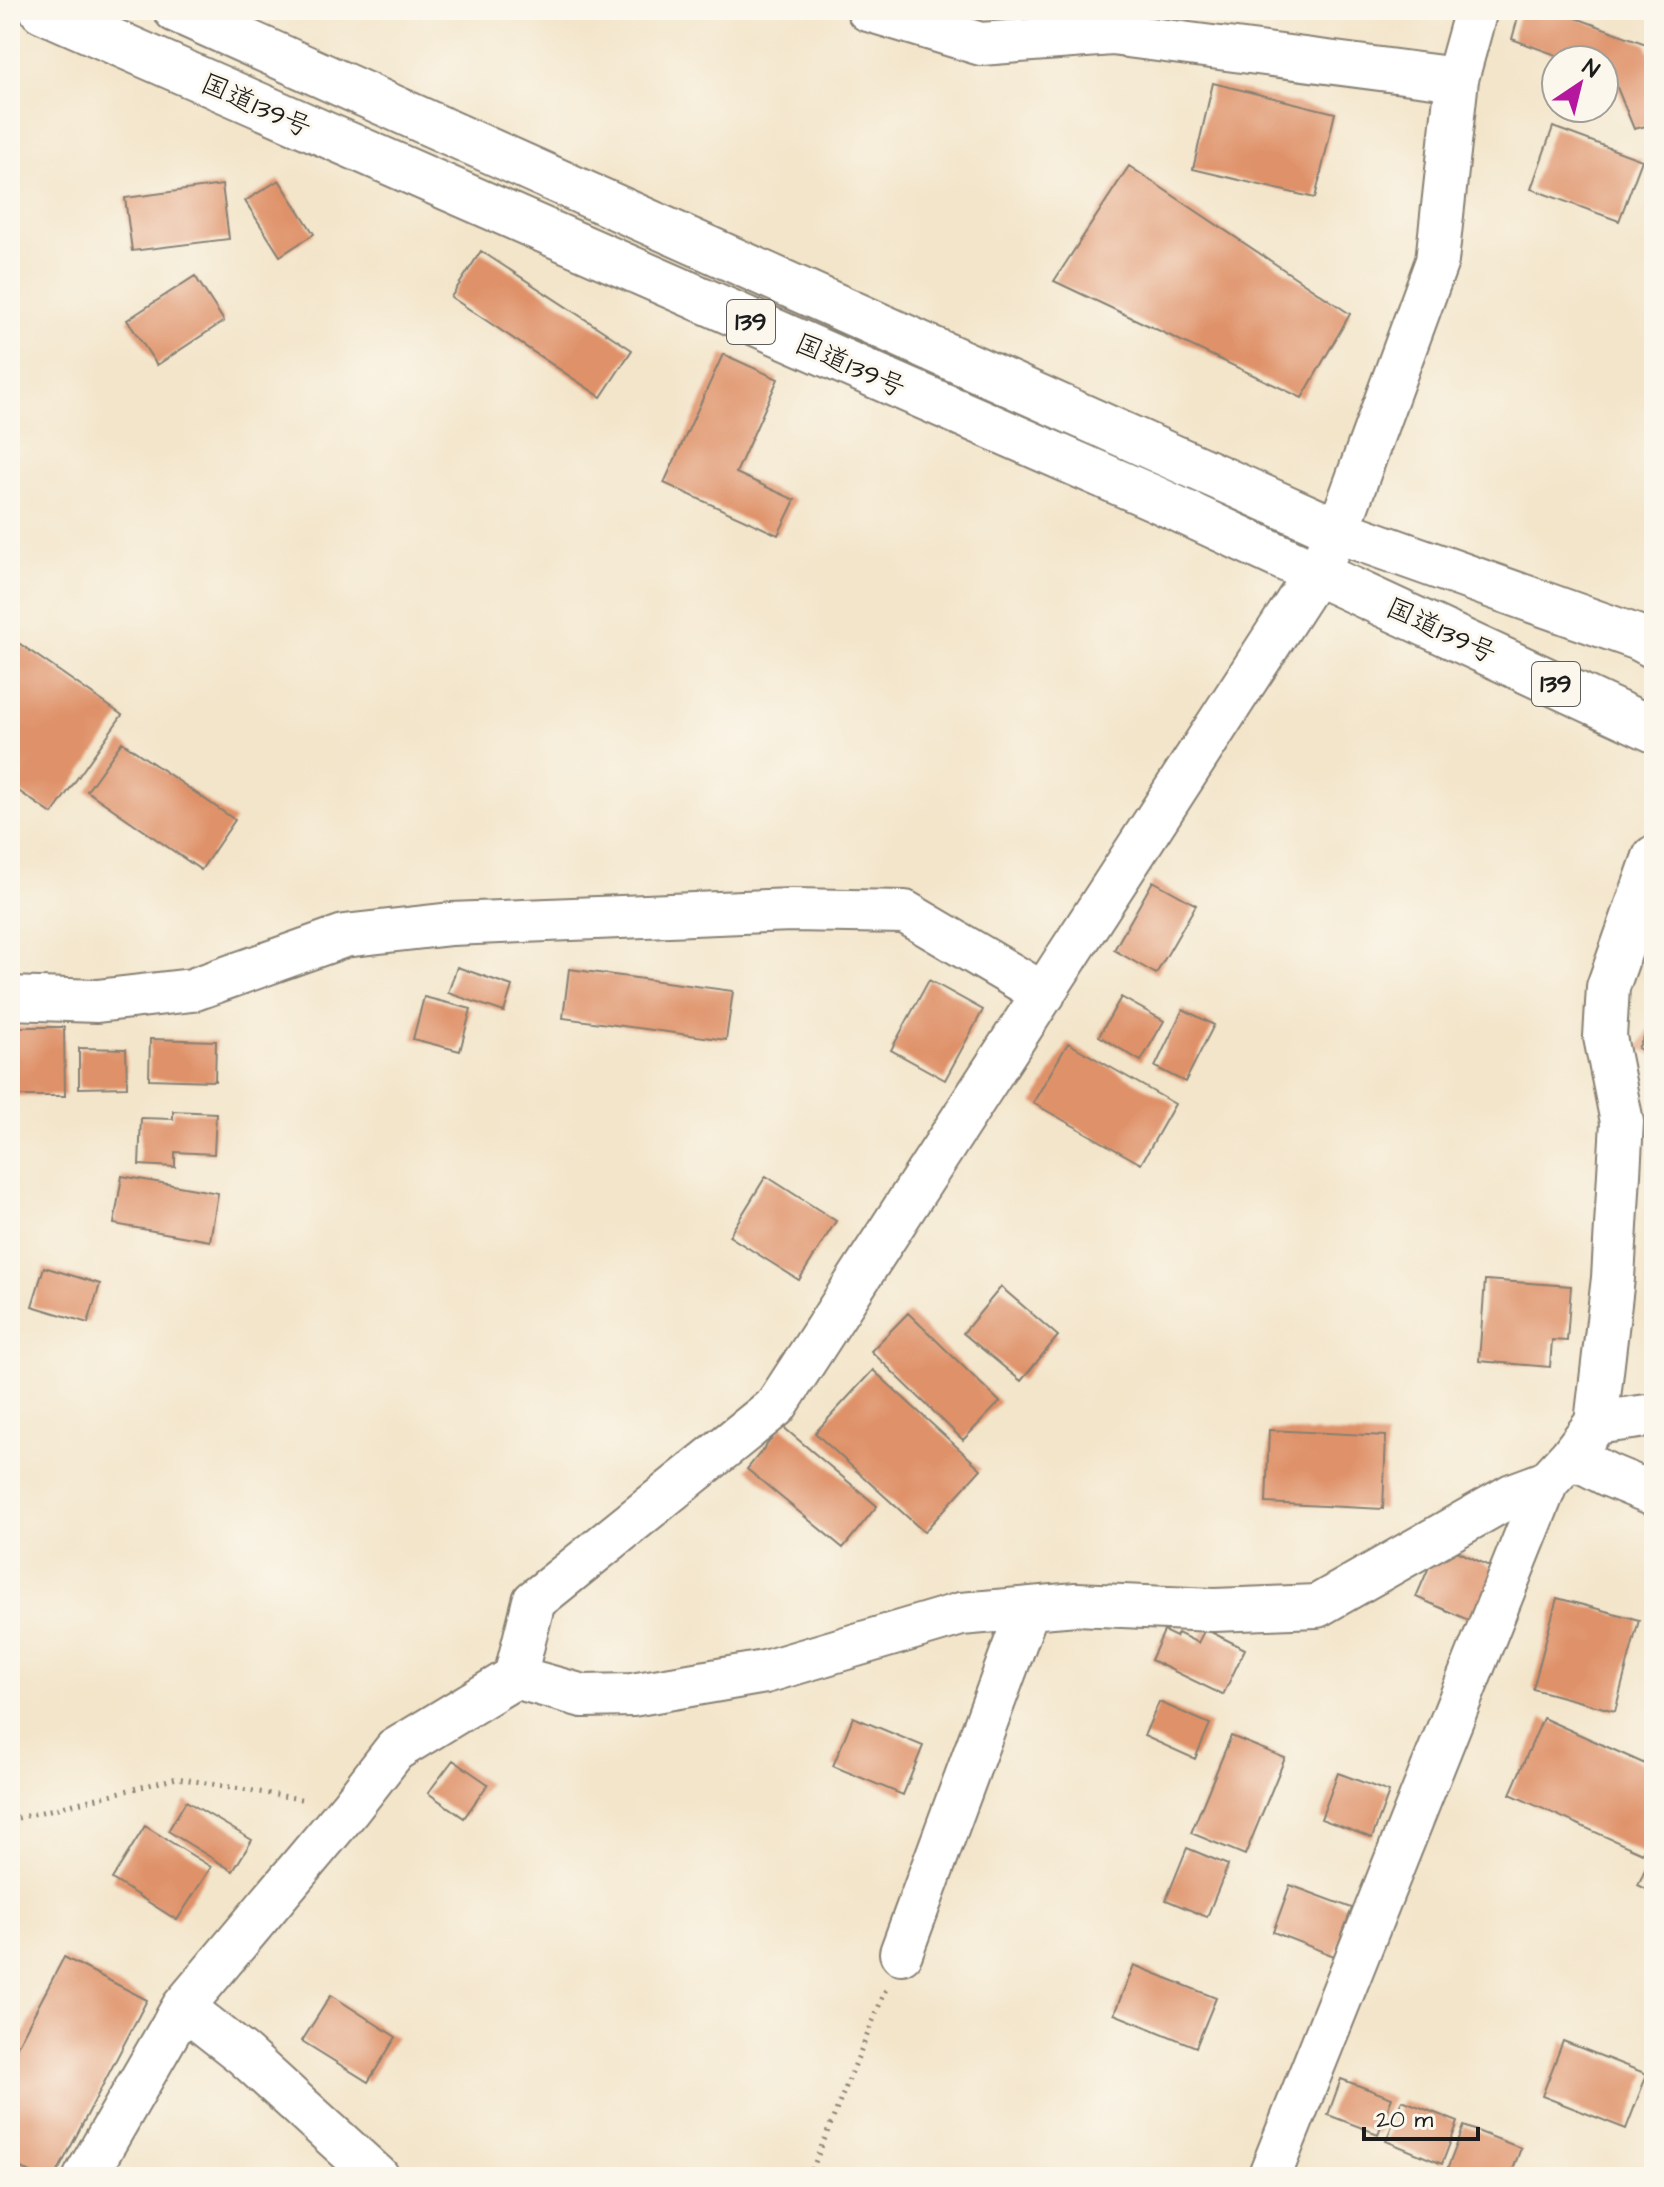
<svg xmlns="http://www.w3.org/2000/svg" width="1664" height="2187" viewBox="0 0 1664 2187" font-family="'Architects Daughter','Klee One',sans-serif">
	<rect width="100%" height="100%" fill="#fbf7ec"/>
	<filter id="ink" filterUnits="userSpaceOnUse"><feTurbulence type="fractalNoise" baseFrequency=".0125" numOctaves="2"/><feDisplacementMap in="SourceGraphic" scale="16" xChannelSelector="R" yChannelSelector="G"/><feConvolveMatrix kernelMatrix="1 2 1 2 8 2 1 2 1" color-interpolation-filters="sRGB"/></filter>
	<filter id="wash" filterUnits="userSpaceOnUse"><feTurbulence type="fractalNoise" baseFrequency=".006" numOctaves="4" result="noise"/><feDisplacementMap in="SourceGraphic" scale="32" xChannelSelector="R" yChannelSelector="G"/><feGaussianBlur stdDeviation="1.8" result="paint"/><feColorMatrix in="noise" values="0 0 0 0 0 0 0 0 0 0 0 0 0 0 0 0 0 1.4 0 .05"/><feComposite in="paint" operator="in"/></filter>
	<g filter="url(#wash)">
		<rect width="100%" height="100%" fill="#f3e5ca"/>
		<g id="blocks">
			<path fill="#df9269" d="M1520,10H1555L1646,44L1654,66V124L1634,129L1612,75L1604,72V60H1570L1512,39Z
				M1213,83L1335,113L1315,198L1193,169Z
				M1553,127L1642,160L1619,221L1531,189Z
				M1129,166L1350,314L1302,398L1054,281Z
				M279,180L314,234L280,256L245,201Z
				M222,185L229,239L132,251L125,198Z
				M481,251L632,350L601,397L451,297Z
				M195,276L224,321L157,365L127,320Z
				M723,354L778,379L736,473L795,500L778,535L664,483Z
				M10,637L122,715L52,814L10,785Z
				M122,742L235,820L201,870L87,791Z
				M1153,881L1196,905L1156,974L1114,950Z
				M457,967L512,986L504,1012L448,993Z
				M569,969L733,991L726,1040L563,1018Z
				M929,980L983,1010L945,1080L891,1050Z
				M424,997L471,1009L460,1051L413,1039Z
				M1121,997L1164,1021L1141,1061L1099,1036Z
				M1183,1009L1214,1025L1185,1082L1155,1067Z
				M1654,1019V1056L1638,1048Z
				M12,1027H64L65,1096H13Z
				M150,1039L216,1041L215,1081L149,1079Z
				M1068,1043L1175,1104L1141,1164L1033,1103Z
				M79,1048L126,1049L127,1087L79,1088Z
				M173,1111L216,1113L214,1154L175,1152V1167L139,1165L141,1118L173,1119Z
				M122,1176L218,1193L210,1241L114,1224Z
				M766,1176L836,1221L799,1280L729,1236Z
				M10,1232H13L16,1280H10Z
				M44,1267L100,1284L88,1323L32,1306Z
				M1485,1280L1571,1286L1567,1341L1552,1340L1550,1367L1479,1361Z
				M1001,1287L1058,1336L1021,1381L963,1333Z
				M908,1313L1000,1402L963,1440L871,1351Z
				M873,1370L981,1469L924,1532L815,1433Z
				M782,1426L877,1506L843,1548L747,1469Z
				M1269,1430L1386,1436L1383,1509L1266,1503Z
				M1457,1551L1498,1570L1475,1623L1416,1597L1432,1560Z
				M1557,1598L1639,1620L1615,1711L1533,1689Z
				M1205,1629L1245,1649L1223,1695L1151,1660L1164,1631L1176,1637L1178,1633L1198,1643Z
				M1159,1702L1210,1724L1195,1759L1144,1736Z
				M853,1717L923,1746L903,1795L833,1766Z
				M1543,1718L1654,1768V1825L1642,1853L1510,1794Z
				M1231,1736L1285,1758L1245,1855L1191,1833Z
				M453,1760L488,1784L464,1818L428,1793Z
				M1338,1773L1389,1792L1372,1838L1321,1819Z
				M186,1801L252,1840L233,1871L168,1831Z
				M145,1826L211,1867L177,1920L112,1879Z
				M1187,1848L1228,1865L1207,1917L1166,1900Z
				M1654,1850V1893L1638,1885Z
				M1290,1885L1352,1908L1334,1956L1273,1932Z
				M64,1957L147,2000L55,2177H38L10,2162V2048L15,2050Z
				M1134,1965L1216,1998L1196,2047L1114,2014Z
				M331,1995L396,2037L368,2082L302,2041Z
				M1563,2041L1647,2074L1626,2129L1542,2096Z
				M1341,2079L1392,2098L1378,2134L1328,2115Z
				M1402,2100L1458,2122L1442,2164L1386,2141Z
				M1464,2126L1521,2148L1510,2177H1465L1447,2170Z"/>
		</g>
	</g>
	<g filter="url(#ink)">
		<use href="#blocks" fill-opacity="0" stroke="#888073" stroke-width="2"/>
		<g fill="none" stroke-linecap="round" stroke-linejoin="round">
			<defs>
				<path id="minor" d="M868,10L981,44L1112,34L1457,79
					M10,998L97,1001L192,990L344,936L451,924L792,910L905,912L1044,994
					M1596,1423L1613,1278L1622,1122L1605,1037L1608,987L1654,857
					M1571,1456L1608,1475L1654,1494
					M515,1677L583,1696L632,1695L765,1672L961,1614L1076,1604L1214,1610L1317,1606L1512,1495L1547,1482
					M901,1953L1028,1609
					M183,2007L244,2055L378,2177
					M85,2177L183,2007L350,1808L395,1750L515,1677L534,1601L776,1406L1315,574L1338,531L1437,261L1457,79L1476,10
					M1269,2177L1547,1482L1571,1456L1596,1423L1654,1415"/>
				<path id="highway" d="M42,10L1154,498L1654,730
					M176,10L1338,531L1639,638L1654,646"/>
			</defs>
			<use href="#minor" stroke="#888073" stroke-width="46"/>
			<use href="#highway" stroke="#888073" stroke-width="48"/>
			<path stroke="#888073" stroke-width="5" stroke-dasharray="2 6" stroke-linecap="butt" d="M10,1820L177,1778L306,1800
				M809,2177L886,1989"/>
			<use href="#minor" stroke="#fff" stroke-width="42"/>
			<use href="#highway" stroke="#fff" stroke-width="44"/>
		</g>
	</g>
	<g text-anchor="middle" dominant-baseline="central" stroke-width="6" stroke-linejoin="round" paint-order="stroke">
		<g fill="#fbf7ec" stroke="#5f5e5a" stroke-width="2">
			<rect x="727" y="300" width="48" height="44" rx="6"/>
			<rect x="1532" y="662" width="48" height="44" rx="6"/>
		</g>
		<g font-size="26" font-weight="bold" fill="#1c1c1c">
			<text x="751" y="322">139</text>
			<text x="1556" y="684">139</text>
		</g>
		<g font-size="28" fill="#1c1c1c" stroke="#fbf7ec">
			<text transform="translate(256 106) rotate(24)">国道139号</text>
			<text transform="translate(850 366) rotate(24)">国道139号</text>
			<text transform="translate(1441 631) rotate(25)">国道139号</text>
		</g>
	</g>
	<rect width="1664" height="2187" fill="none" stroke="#fbf7ec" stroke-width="40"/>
	<g transform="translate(1580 84) rotate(35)"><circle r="38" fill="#fbf7ec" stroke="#a29f99" stroke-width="2"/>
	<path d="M0-6L14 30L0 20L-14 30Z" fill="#b5179e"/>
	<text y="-12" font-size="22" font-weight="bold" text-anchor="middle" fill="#1c1c1c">N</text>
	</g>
	<path d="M1364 2127v12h114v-12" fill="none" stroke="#1c1c1c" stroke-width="4"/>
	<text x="1376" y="2127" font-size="24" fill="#1c1c1c" stroke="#fbf7ec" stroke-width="6" paint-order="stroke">20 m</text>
</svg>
